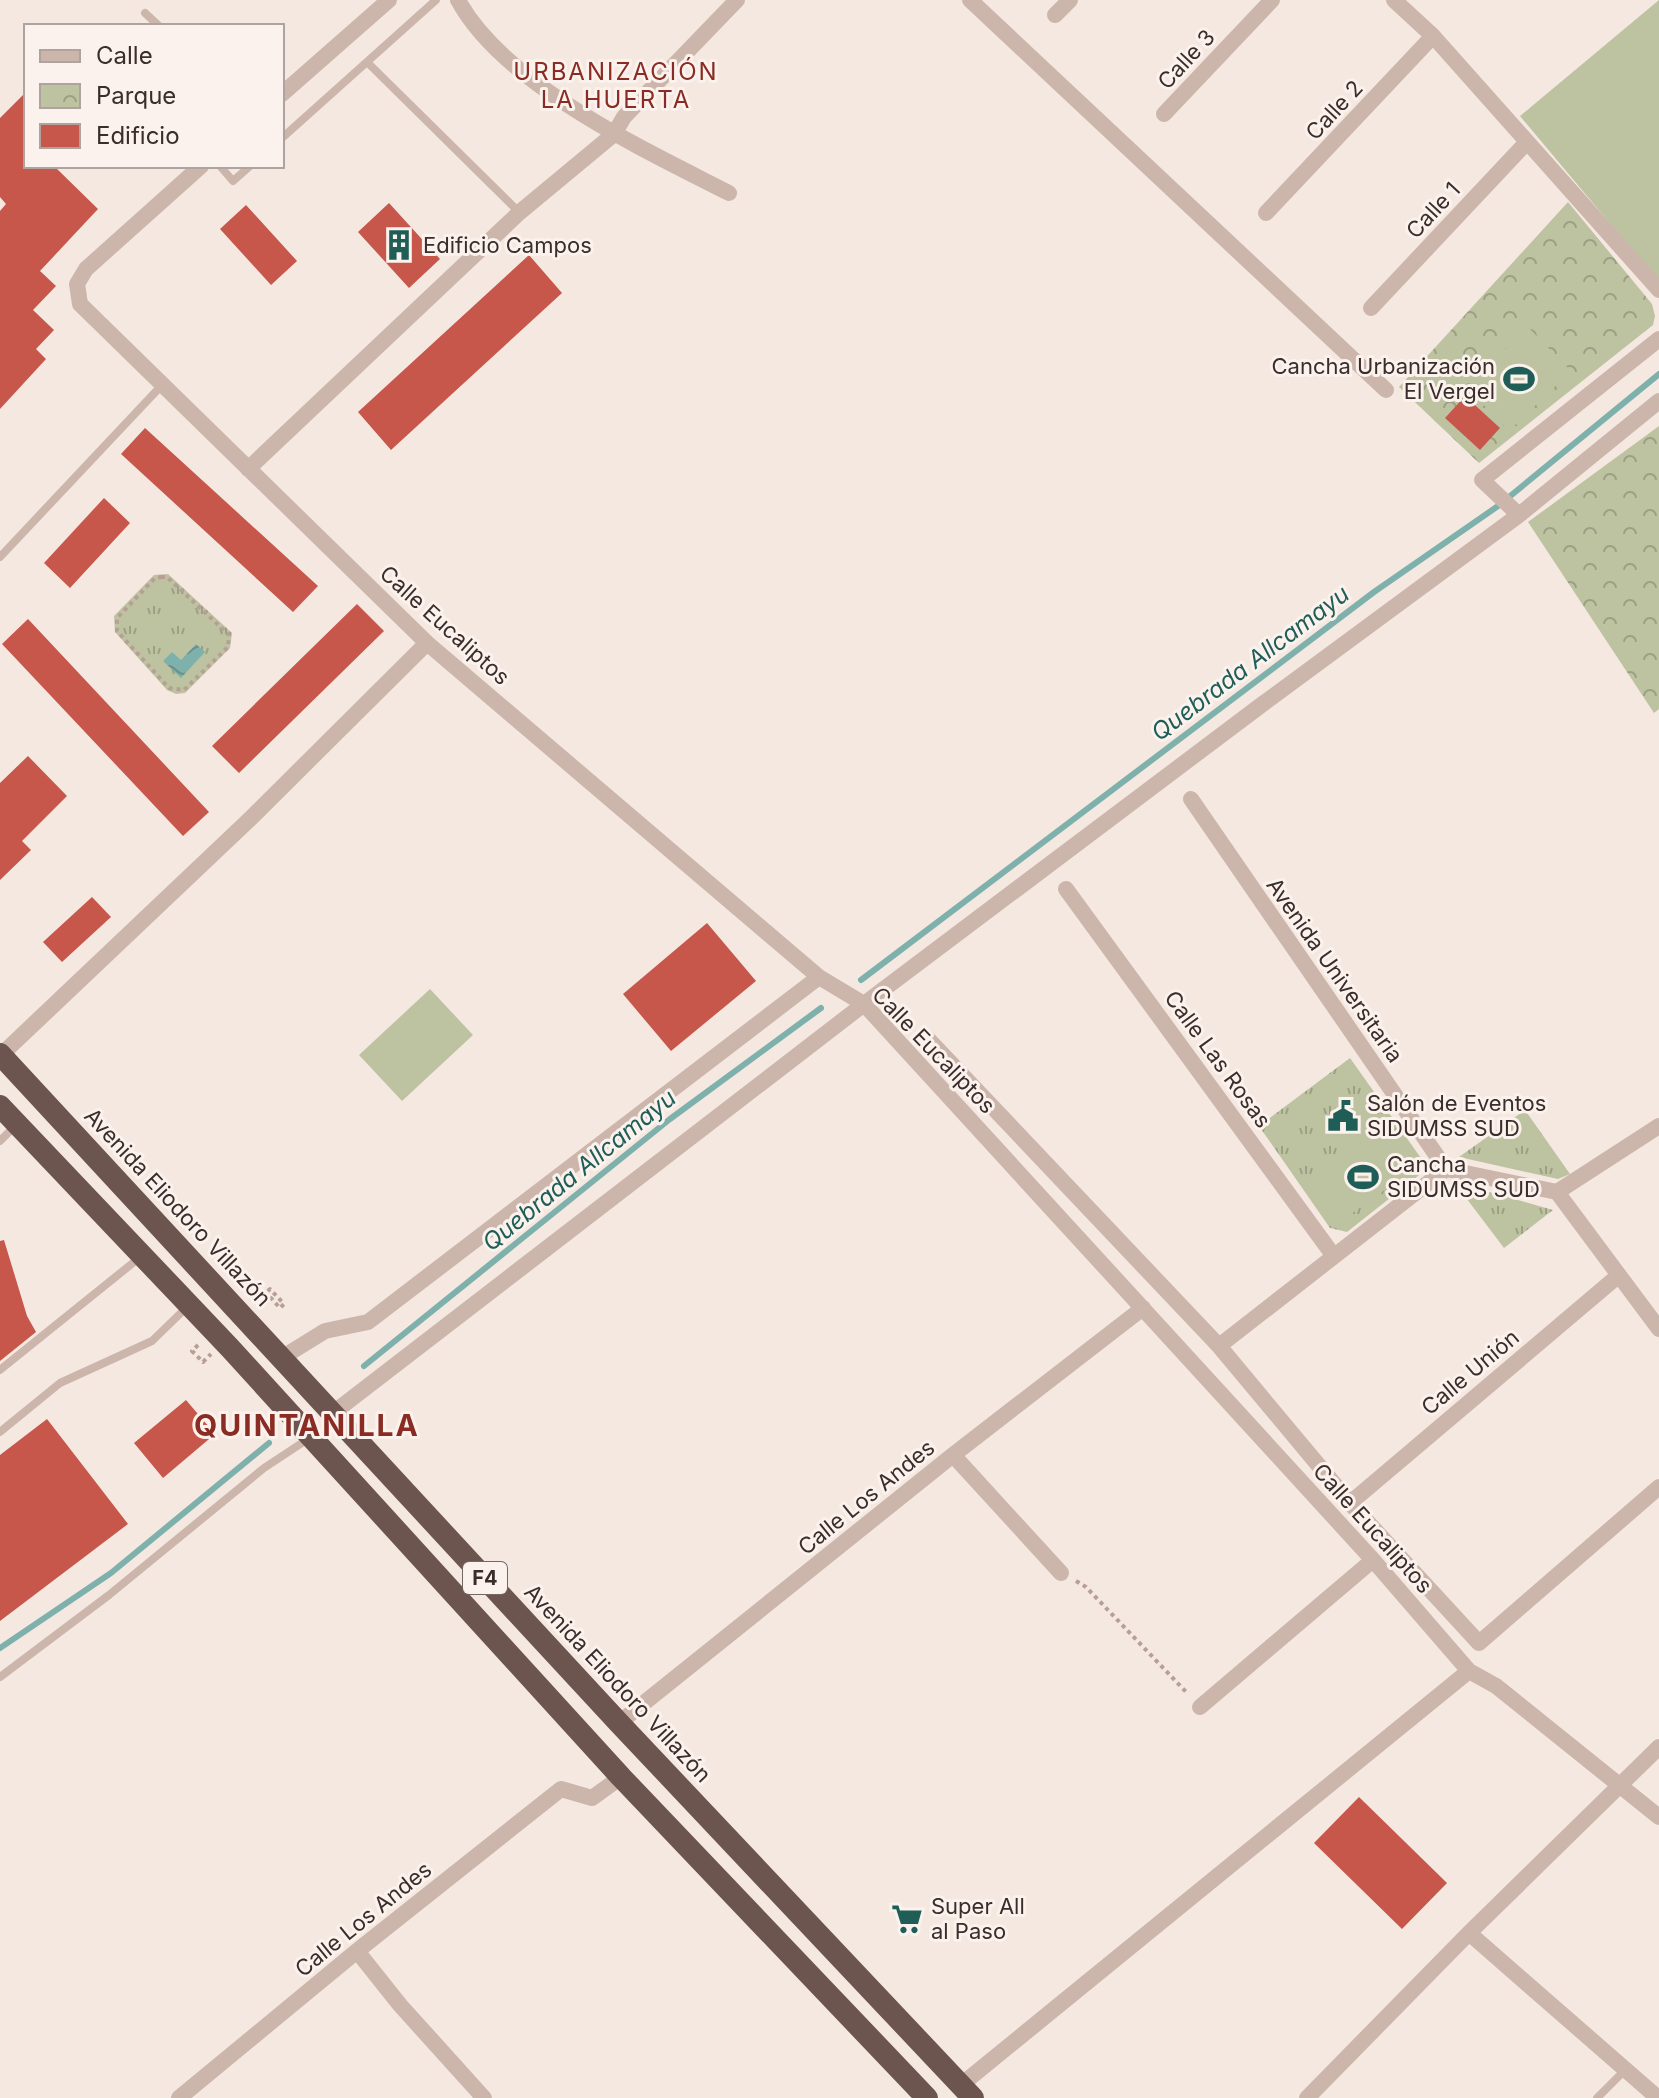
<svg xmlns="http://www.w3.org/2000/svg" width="1659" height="2098" viewBox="0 0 1659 2098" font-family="Inter,sans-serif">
	<defs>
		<pattern id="grass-tufts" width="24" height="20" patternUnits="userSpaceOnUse" patternTransform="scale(2)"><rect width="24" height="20" fill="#bdc3a0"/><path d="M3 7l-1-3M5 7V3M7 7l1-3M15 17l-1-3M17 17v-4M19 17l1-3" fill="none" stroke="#9b9f83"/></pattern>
		<pattern id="park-crowns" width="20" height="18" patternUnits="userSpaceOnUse" patternTransform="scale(2)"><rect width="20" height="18" fill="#bdc3a0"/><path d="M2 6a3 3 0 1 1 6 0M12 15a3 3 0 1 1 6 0" fill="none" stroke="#9b9f83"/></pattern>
		<pattern id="water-waves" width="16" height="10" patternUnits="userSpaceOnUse" patternTransform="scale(2)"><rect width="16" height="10" fill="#7fb1ac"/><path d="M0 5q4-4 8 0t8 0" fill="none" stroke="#69908c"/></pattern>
	</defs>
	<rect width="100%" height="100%" fill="#f4e8e0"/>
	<path fill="url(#grass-tufts)" d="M168,574L232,633L230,648L185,693L176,694L167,690L115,632L114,616L154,575Z
		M1350,1058L1428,1168L1347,1232L1330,1228L1259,1126Z
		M1525,1110L1570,1174L1558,1179L1459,1157Z
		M1454,1182L1553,1210L1504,1248Z"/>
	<path fill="url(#park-crowns)" d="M1568,202L1652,304L1655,316L1653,325L1479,463L1399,387Z
		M1659,426V709L1654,713L1528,522Z"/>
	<path fill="#bdc3a0" d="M1659,0V282L1520,116Z
		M1528,327L1571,371L1509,431L1466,387Z
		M430,989L473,1035L402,1101L359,1055Z
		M1384,1133L1411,1171L1343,1220L1315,1182Z"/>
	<path fill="url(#water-waves)" d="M196,644L205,652L181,678L163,661L172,652L181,660Z"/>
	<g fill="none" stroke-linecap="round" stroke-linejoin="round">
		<path stroke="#7fb1ac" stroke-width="6" d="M861,980L1374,592L1498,506L1659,374
			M364,1366L670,1119L821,1008
			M0,1648L111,1573L269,1443"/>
	</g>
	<path fill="#c7564b" d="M26,92V166H54L98,209L40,271L56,286L33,310L54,330L36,349L46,359L0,409V211L6,204L0,197V118Z
		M389,203L440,259L409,288L358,232Z
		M246,205L297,261L271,285L220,229Z
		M529,255L562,293L391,450L358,412Z
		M1465,396L1500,428L1480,450L1445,418Z
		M145,428L318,586L293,612L121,454Z
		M104,498L130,523L70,588L44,563Z
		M357,604L384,631L239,773L212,746Z
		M28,619L209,812L183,836L2,644Z
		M28,756L67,796L22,841L31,850L0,880V783Z
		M92,897L111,917L62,962L43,942Z
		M707,923L756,981L671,1051L623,994Z
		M4,1240L27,1316L36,1332L0,1361V1241Z
		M186,1400L215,1434L163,1478L134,1443Z
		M47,1419L128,1524L0,1621V1455Z
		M1359,1797L1447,1883L1402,1929L1314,1843Z"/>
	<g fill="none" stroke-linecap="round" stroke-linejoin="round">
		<path stroke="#b89f96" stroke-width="4" stroke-dasharray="4 4" stroke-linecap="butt" d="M161,577H167L229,635L228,647L184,690L169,688L117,631V618L155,578Z
			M256,1302L270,1289L284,1304L280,1308L271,1298L261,1307
			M198,1345L192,1351L203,1362L211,1354
			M1076,1581L1086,1587L1188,1694"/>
		<path stroke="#ccb6ac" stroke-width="8" d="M145,13L159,26
			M367,62L519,212
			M282,138L436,0
			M220,166L233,181L250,166
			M0,557L162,385
			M0,1141L17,1124
			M0,1370L139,1258
			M0,1432L60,1383L152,1341L188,1306
			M0,1677L109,1595L264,1468L311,1437
			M1597,2098L1625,2070"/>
		<path stroke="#ccb6ac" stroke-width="16" d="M458,0C504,85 645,150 729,193
			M970,0L1386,390
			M1394,0L1433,36L1659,290
			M1055,15L1070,0
			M282,94L389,0
			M1164,114L1272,0
			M201,166L86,269L77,284L80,304L427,643L819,977L864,1004L1373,1560L1469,1671L1496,1686L1659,1817
			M1266,213L1433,36
			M1371,308L1527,142
			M248,469L520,212L614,134L624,117L737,0
			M1519,515L1482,480L1659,339
			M1191,799L1446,1169L1557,1192L1659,1329
			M1066,889L1333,1255
			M927,1038L1219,1346L1350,1503L1479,1643L1659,1487
			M1,1055L252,817L427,643
			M1557,1192L1659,1126
			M1219,1346L1446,1169
			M283,1357L325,1331L368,1322L819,977
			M333,1413L864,1004L1260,706L1519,515L1659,401
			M953,1455L1061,1573
			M1350,1503L1618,1276
			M1200,1707L1373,1560
			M619,1723L953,1455L1143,1308
			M1469,1933L1658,2098
			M357,1951L400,2005L484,2098
			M961,2085L1469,1671
			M179,2098L357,1951L561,1789L592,1798L621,1777
			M1307,2098L1469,1933L1659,1747"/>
		<path stroke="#6c544f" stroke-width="22" d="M0,1054L619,1723L973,2098
			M0,1106L230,1348L621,1777L927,2098"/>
	</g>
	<defs>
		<symbol id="building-bare" viewBox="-9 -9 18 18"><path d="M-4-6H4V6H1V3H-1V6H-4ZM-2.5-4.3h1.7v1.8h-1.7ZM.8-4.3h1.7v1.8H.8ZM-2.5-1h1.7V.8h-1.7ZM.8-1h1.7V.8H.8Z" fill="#1f5d57" stroke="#fbf2ed" stroke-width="2.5" paint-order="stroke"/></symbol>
		<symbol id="stadium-bare" viewBox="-9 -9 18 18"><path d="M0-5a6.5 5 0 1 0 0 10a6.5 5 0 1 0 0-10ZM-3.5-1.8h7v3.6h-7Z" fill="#1f5d57" stroke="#fbf2ed" stroke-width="2.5" paint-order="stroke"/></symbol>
		<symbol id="civic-bare" viewBox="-9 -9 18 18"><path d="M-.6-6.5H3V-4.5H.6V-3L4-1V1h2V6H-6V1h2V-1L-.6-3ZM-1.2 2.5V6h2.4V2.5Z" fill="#1f5d57" stroke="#fbf2ed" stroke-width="2.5" paint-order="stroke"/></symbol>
		<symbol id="supermarket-bare" viewBox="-9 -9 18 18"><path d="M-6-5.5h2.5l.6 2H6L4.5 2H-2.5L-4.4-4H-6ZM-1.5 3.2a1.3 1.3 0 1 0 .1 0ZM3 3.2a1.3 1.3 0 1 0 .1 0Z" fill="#1f5d57" stroke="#fbf2ed" stroke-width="2.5" paint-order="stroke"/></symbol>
	</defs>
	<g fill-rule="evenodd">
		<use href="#building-bare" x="377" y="223" width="44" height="44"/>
		<use href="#stadium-bare" x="1497" y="357" width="44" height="44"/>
		<use href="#civic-bare" x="1321" y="1094" width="44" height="44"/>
		<use href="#stadium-bare" x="1341" y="1155" width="44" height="44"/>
		<use href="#supermarket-bare" x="885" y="1897" width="44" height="44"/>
	</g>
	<g text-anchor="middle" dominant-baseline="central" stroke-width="6" stroke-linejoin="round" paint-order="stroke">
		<rect fill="#fbf2ed" stroke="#746865" stroke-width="2" x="463" y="1562" width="44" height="32" rx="6"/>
		<g font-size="20" font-weight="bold" fill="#3a2d2b">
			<text x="485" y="1578">F4</text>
		</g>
		<g font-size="22" fill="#3a2d2b" stroke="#fbf2ed">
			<text transform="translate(1186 59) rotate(-47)">Calle 3</text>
			<text transform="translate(1334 110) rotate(-47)">Calle 2</text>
			<text transform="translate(1433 210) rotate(-47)">Calle 1</text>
			<text transform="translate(445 625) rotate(42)">Calle Eucaliptos</text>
			<text transform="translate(1335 970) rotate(55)">Avenida Universitaria</text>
			<text transform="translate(934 1050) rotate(46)">Calle Eucaliptos</text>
			<text transform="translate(1218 1059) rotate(54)">Calle Las Rosas</text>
			<text transform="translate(178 1207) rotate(47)">Avenida Eliodoro Villazón</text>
			<text transform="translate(1470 1372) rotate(-40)">Calle Unión</text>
			<text transform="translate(866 1497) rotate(-39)">Calle Los Andes</text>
			<text transform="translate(1373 1528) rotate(48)">Calle Eucaliptos</text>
			<text transform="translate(618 1683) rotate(47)">Avenida Eliodoro Villazón</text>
			<text transform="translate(363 1919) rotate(-39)">Calle Los Andes</text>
		</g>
		<g font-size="22" fill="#3a2d2b" stroke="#fbf2ed" text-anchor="start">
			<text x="423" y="245">Edificio Campos</text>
			<text x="1495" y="366" text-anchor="end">Cancha Urbanización<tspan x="1495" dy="25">El Vergel</tspan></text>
			<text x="1367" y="1103">Salón de Eventos<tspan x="1367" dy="25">SIDUMSS SUD</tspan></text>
			<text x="1387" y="1164">Cancha<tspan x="1387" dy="25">SIDUMSS SUD</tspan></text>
			<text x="931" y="1906">Super All<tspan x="931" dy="25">al Paso</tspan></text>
		</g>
		<g font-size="24" letter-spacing="2" fill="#8a2c23" stroke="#fbf2ed">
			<text x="616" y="71">URBANIZACIÓN<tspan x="616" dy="28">LA HUERTA</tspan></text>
		</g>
		<g font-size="24" font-style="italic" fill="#1f5d57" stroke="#fbf2ed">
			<text transform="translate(1250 663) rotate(-37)">Quebrada Allcamayu</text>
			<text transform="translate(579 1170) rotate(-39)">Quebrada Allcamayu</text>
		</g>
		<g font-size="30" font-weight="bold" letter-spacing="2" fill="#8a2c23" stroke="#fbf2ed">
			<text x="307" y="1425">QUINTANILLA</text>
		</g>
	</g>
	<rect x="24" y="24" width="260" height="144" fill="#fbf2ed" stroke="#aea39f" stroke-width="2"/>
	<rect x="40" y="50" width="40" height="12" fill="#ccb6ac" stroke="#aea39f" stroke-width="2"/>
	<text x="96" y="64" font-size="24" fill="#3a2d2b">Calle</text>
	<rect x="40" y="84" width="40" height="24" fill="url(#park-crowns)" stroke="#aea39f" stroke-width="2"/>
	<text x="96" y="104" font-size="24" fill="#3a2d2b">Parque</text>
	<rect x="40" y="124" width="40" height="24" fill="#c7564b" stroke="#aea39f" stroke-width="2"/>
	<text x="96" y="144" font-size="24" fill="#3a2d2b">Edificio</text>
</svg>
